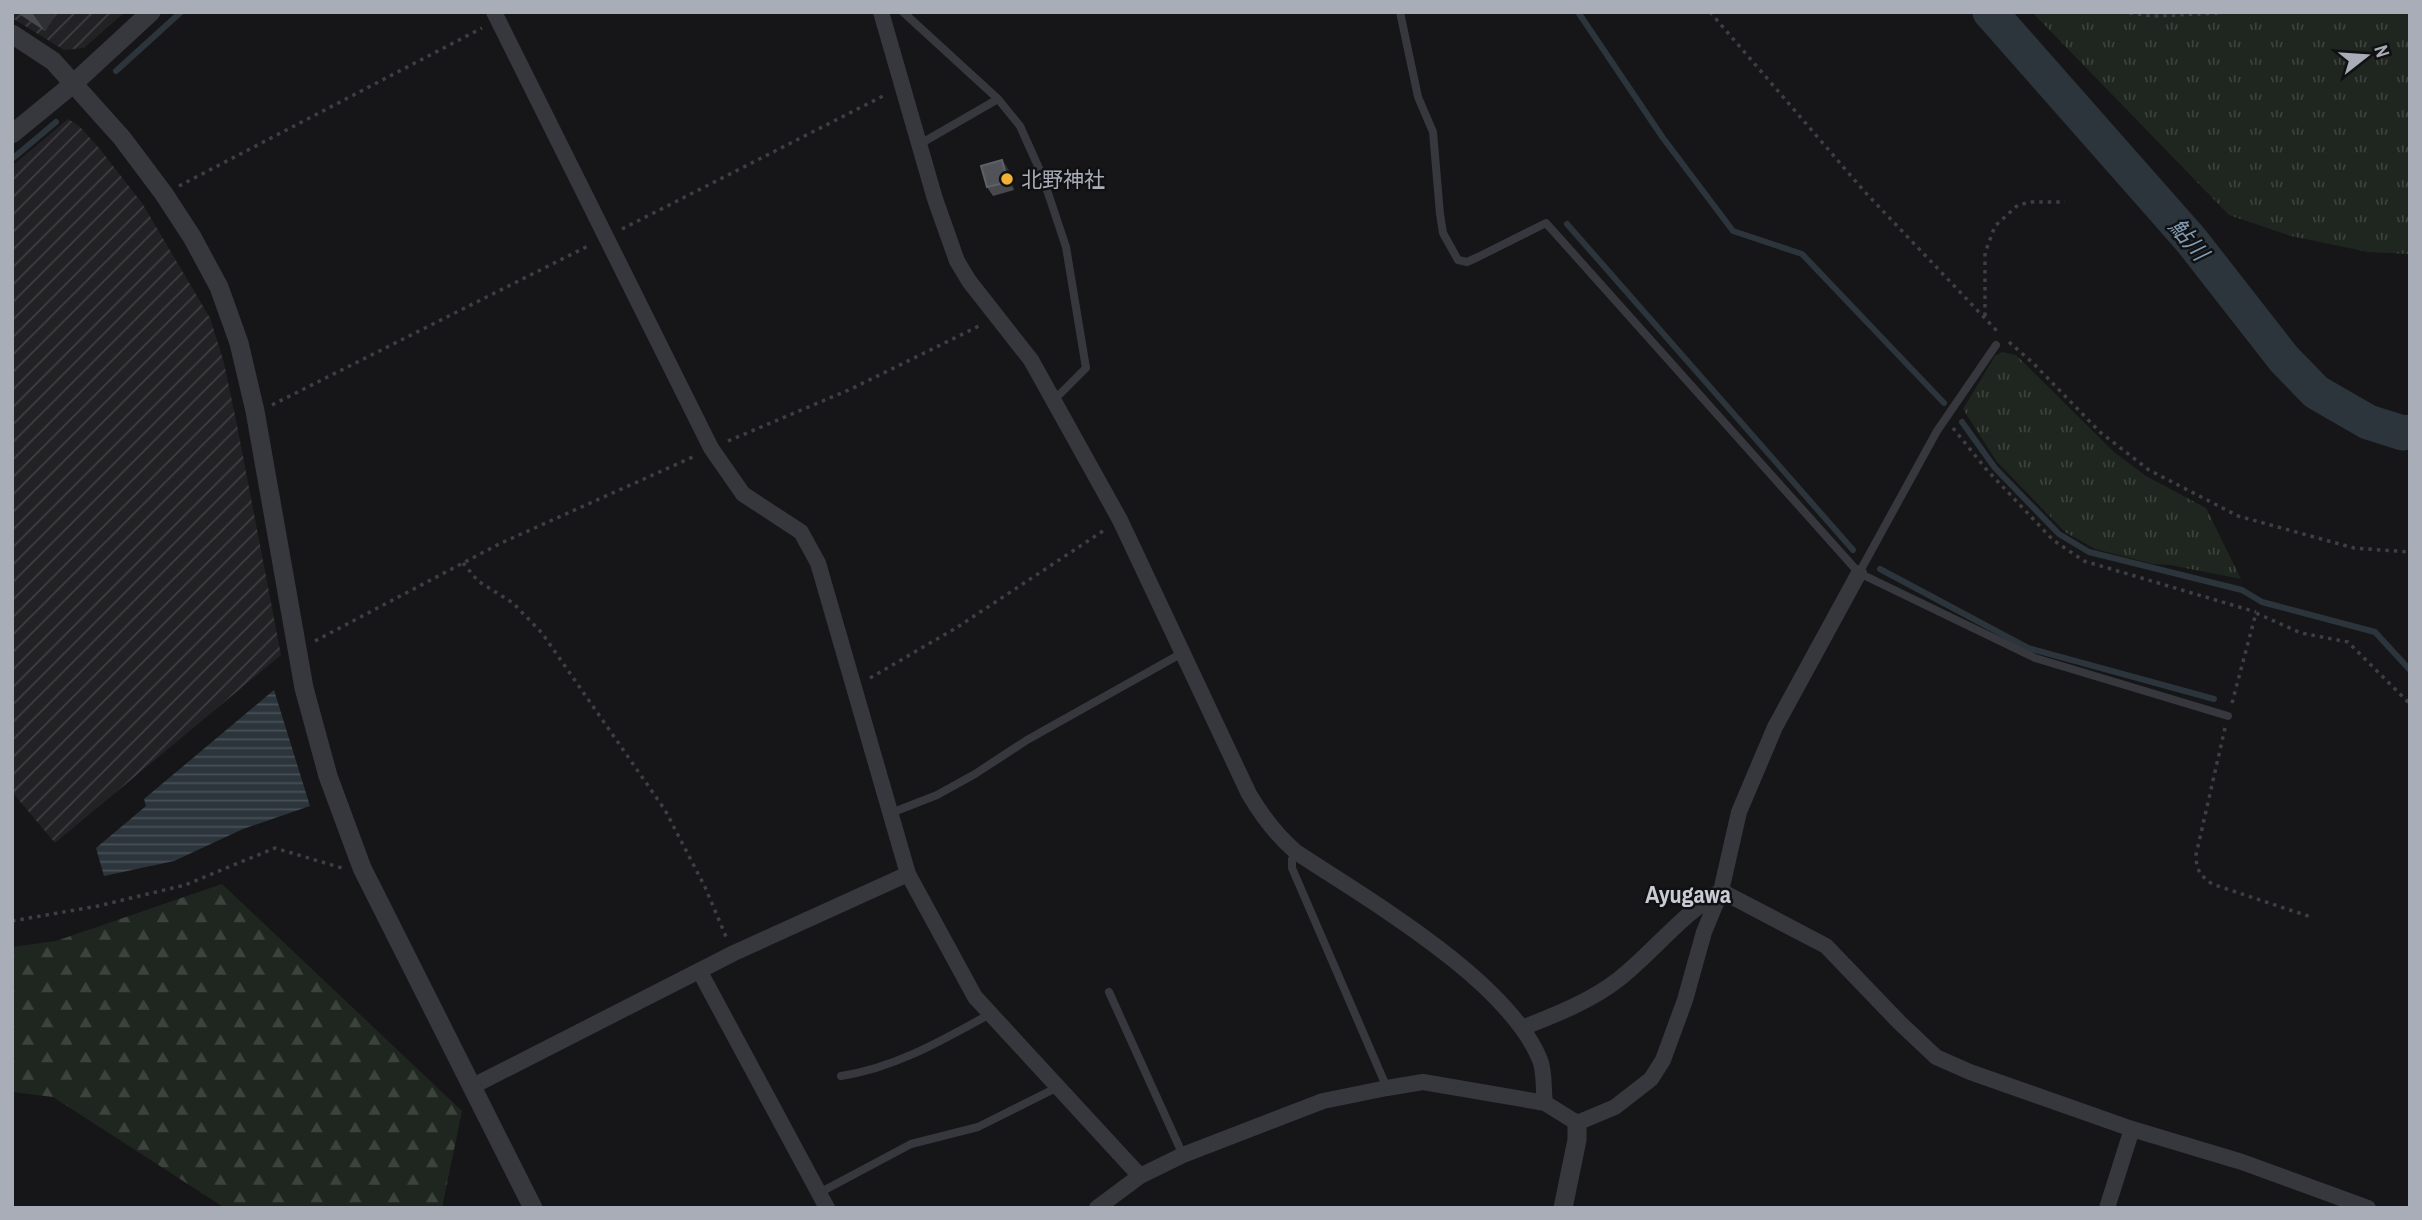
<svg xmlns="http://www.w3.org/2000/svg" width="2422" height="1220" viewBox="0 0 2422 1220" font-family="'Archivo Narrow','Noto Sans JP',sans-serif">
	<defs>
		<pattern id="industrial-furrows" width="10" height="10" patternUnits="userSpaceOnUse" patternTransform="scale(1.75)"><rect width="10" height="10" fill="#222225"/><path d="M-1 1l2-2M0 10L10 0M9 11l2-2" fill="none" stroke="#3f3f43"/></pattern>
		<pattern id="grass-tufts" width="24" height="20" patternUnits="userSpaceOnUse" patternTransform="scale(1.75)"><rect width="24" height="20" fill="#1e261f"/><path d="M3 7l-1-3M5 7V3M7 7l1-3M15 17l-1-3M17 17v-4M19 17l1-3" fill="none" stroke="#3c433d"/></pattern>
		<pattern id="forest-firs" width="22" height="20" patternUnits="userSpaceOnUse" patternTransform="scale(1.75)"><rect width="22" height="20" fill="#1e261f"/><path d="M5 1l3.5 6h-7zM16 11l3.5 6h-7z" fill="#3c433d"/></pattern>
		<pattern id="water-rules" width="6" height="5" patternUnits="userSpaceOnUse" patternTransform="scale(1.75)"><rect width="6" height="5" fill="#2c353c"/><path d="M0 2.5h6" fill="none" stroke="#485056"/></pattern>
	</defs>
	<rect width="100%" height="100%" fill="#161618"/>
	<path fill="url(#industrial-furrows)" d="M12,12H125L84,48L64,50L12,18Z
		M68,119L79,126L99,148L142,203L210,318L224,363L237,425L281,655L55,843L12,792V166Z"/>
	<path fill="url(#grass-tufts)" d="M2032,12H2410V254L2368,252L2291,236L2229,215Z
		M2002,352L2016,355L2115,453L2146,476L2206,508L2241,579L2170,565L2153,564L2095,549L2065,532L1997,462L1963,409L1995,356Z"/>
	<path fill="url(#forest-firs)" d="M222,884L462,1111L442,1208H225L53,1097L12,1092V947L56,941Z"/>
	<path fill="url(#water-rules)" d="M274,690L310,806L243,829L174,861L104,876L96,848L146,806L144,799Z"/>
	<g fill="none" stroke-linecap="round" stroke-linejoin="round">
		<path stroke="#2c353c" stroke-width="6" d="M1578,12L1663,138L1733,231L1802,254L1944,403
			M116,71L181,12
			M12,159L56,122
			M1567,224L1853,550
			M1962,422L1995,468L2059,534L2089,552L2242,590L2262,602L2375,632L2410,670
			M1880,569L2028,648L2214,699"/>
		<path stroke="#2c353c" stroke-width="35" d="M1990,12L2191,240L2284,359L2316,392L2368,422L2403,433L2410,432"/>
		<path stroke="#3d3f44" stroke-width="3.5" stroke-dasharray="3.5 5" stroke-linecap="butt" d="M1710,12L1864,191L1998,332
			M2121,12L2153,16L2221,13
			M179,186L482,28
			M622,229L887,94
			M1985,316V253L1995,226L2018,205L2032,202H2065
			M2009,342L2034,364L2100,432L2149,470L2238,516L2354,548L2410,552
			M272,405L590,245
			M1953,428L1986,469L2053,540L2084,561L2256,612
			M728,441L851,389L981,325
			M463,563L478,581L513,603L542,633L665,810L705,887L727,939
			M315,641L499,544L695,456
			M870,678L956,628L1106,529
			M2232,703L2256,613L2301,633L2348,642L2410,704
			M2225,728L2196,855C2196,870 2200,875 2212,884L2311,917
			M12,921L98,906L185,885L275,848L342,868"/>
		<path stroke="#37383d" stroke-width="8" d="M903,12L998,99L1020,126L1042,175L1066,247L1086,368L1060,394L1052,399
			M1400,12L1418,97L1433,132L1440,214L1443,233L1458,260L1467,262L1478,257L1546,223L1859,573L2035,658L2228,716
			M920,144L998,99
			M1859,573L1937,431L1996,345
			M891,813L937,795L975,774L1027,740L1184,652
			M1296,852L1292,859V868L1387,1088
			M1109,992L1183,1155
			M841,1076C895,1068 943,1040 990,1014
			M819,1193L911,1144L978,1127L1058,1087"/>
		<path stroke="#37383d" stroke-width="16" d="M494,12L711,448L743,494L801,532L818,563L908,874L975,997L1140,1176
			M881,12L935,199L957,261L969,281L1031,360L1120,520L1249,794C1262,816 1276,835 1296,852C1367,899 1508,980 1540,1060C1545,1072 1543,1090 1545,1103
			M700,972L827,1208
			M1522,1028C1555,1015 1591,1001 1619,979C1654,951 1682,914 1721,891L1826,946L1899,1022L1936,1057L1970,1072L2132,1129L2242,1162L2368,1208
			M471,1087L734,953L908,874
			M1097,1208L1140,1176L1183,1155L1323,1101L1387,1088L1423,1082L1545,1103L1577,1123L1615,1107L1651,1079L1663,1060L1685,1000L1704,932L1721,891L1739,812L1775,727L1859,573
			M2107,1208L2132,1129"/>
		<path stroke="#37383d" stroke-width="19" d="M12,34L53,61L122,138L164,194L192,237L219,287L239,343L255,411L304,688L328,776L362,868L533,1208
			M12,134L73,84L151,12
			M1563,1208L1577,1140V1123"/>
	</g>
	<path fill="#47494d" d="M16,12H57L45,31Z
		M1002,160L1008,169L1014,190L993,196L987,187Z"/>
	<path fill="#2f3033" d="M35,12H57L45,31L33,14Z
		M1002,160L1008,169L1014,190L1008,182Z"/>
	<path fill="#525359" stroke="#5f6168" stroke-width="2" d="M1002,160L1008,182L987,187L981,166Z"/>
	<circle fill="#f2b134" stroke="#111113" stroke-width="2.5" cx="1007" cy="179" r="7"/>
	<g text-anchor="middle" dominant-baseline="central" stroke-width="5" stroke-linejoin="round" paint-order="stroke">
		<g font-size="21" fill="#a8adb8" stroke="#111113" text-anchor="start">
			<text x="1021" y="179">北野神社</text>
		</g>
		<g font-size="23" font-style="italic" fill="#7f9bb3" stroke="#111113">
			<text transform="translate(2189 239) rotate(50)">鮎川</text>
		</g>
		<g font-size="24" font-weight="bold" fill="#c9ccd4" stroke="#111113">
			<text x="1688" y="894">Ayugawa</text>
		</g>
	</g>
	<rect width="2422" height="1220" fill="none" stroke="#a8adb8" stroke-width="28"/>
	<g transform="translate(2366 56) rotate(73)" stroke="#111113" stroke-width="5" paint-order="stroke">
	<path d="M0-5L12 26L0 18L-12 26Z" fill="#a8adb8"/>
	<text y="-10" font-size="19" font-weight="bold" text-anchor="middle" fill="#a8adb8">N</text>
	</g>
</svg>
